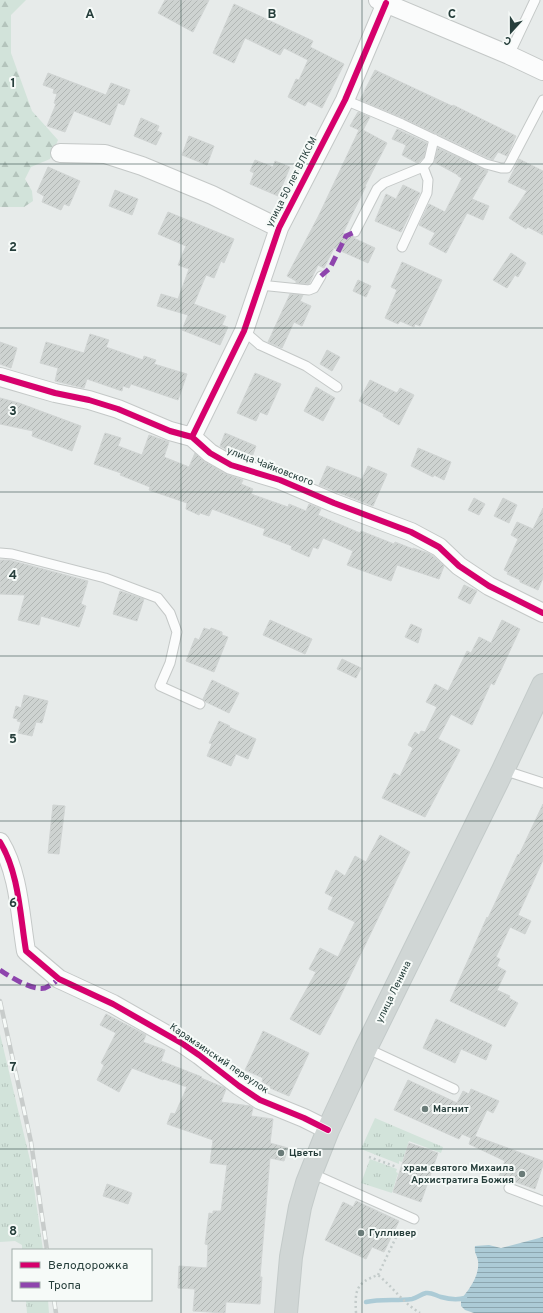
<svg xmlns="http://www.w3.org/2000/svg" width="543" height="1313" viewBox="0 0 543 1313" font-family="Overpass,sans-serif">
	<defs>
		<pattern id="grass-tufts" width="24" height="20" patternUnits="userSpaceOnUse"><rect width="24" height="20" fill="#d2e3da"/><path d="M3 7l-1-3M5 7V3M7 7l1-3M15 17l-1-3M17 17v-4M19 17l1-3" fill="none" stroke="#b4c4bc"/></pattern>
		<pattern id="forest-firs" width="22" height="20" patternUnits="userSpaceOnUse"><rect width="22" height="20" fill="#d2e3da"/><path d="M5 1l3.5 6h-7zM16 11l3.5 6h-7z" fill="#b4c4bc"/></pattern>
		<pattern id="water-rules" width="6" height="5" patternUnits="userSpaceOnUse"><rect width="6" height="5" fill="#accbd6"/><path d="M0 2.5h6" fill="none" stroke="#8ca6af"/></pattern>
		<pattern id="building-hatch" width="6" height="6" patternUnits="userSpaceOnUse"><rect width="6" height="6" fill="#ced3d1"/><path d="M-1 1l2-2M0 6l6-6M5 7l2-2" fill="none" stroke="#b1b6b4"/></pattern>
	</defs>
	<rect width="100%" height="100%" fill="#e7ebea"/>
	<path fill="url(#grass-tufts)" d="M0,1034L30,1160L43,1250H22V1245L15,1241L0,1242Z
		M375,1118L443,1147L441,1153L409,1141L402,1162L399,1161V1164L361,1149Z
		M370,1159L397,1169L396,1172L398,1173L392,1193L361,1183Z
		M26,1300H48L49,1313H27Z"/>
	<path fill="url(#forest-firs)" d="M0,0H26L11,15V53L32,111L58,140L50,159L31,167L25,179L32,191L33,201L24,207H0Z"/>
	<path fill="url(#water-rules)" d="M543,1237V1313H474L465,1310L461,1306V1299C469,1290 480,1275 478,1261C477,1254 474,1254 475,1246L489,1245L501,1248Z"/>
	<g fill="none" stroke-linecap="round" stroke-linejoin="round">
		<path stroke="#accbd6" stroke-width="4.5" d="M366,1302C381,1299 397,1301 412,1299C417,1298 421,1294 426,1293C432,1292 436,1296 441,1297C448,1299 458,1300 465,1298"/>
	</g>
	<path fill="url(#building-hatch)" stroke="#d0d4d3" d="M165,0H209L193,32L158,13Z
		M234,4L313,41L310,47L344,64L322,108L308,101L305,106L288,97L296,79L299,80L308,60L284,48L280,55L245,38L234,63L213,53Z
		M375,70L452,106L453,105L516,136L507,156L498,152L493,160L488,158L405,119L360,100Z
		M48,73L106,95L111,83L130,90L124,105L118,103L110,125L74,111L65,132L47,126L56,104L54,103L57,94L53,93L54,89L43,85Z
		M358,112L370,117L363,130L387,143L365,186H366L343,233L375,248L368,263L334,248L324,268L318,265L309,284L296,283V281L287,276L319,215L359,130L350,126Z
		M141,118L159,126L157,131L162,133L156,145L134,136Z
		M397,129L427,143L424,157L419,162L417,163L402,155L406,145L392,139Z
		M189,136L214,146L207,165L182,155Z
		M438,148L488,171L472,199L489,206L483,220L467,213L446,253L429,244L435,233L419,225L429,204L445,212L462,178L458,176V175L434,162Z
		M519,159L543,171V235L528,227L526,229L509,218L527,191L508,182Z
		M255,160L273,167L275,161L290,167L278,196L250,184L254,173L250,171Z
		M48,167L80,181L69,206L64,204L61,210L42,202L44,196L37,192Z
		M403,185L420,193L401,232L375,221L386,194L396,199Z
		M115,190L138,199L132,215L109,206Z
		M168,212L234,239L224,263L221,261L214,278L206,275L194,304L226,316L222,325L228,327L220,345L182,330L188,315L157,306L161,294L178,299L189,269L178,265L186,246L158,234Z
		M511,253L526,263L518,277L515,275L507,288L493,280Z
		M402,262L442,280L420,326L415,324L414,327L400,321L398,324L385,318L397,290L391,287Z
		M358,280L371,286L366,297L353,291Z
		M290,294L303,295L300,301L311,306L302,326L294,322L282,348L268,342Z
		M90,334L109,340L106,347L143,360L144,356L156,360L154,364L187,374L178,400L131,384L129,388L123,386L122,391L87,379L84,388L55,381L58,368L40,363L46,342L84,353Z
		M0,342L17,348L11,368L0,364Z
		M327,350L340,357L332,371L320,364Z
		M255,373L281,384L267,415L260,412L256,421L237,413Z
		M370,380L397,393L400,388L414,395L399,425L383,416L384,414L359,401Z
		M316,387L335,398L323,421L304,411Z
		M0,398L19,403L81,426L72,451L32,436L33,431L0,424Z
		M105,433L121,438L118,446L142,455L149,435L169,442L164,457L189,467L195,453L205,462L226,474L243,480L241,484L253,489L251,494L288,507L289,504L306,511L309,504L321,509L318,515L360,533L361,531L394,544L395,542L413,549V548L428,553L433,556L444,566L439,579L397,565L391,581L347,565L353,551L323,538L318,549L313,547L309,557L291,549L292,546L263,535L265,529L212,509L209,516L200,513L199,515L186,509L187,503L149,490L150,487L120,475L121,473L94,464Z
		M225,433L256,446L251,460L235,455L220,446Z
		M418,448L451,462L444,480L434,475L433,477L411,466Z
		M327,466L362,479L368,466L387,474L373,506L319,485Z
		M474,498L485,504L479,515L468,510Z
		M503,498L517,505L509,523L494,516Z
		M543,508V578L538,590L520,582V580L507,574L508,572L504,570L518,539L511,535L517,522L533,529Z
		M0,560H9L88,581L81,604L86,606L79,627L41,616L39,625L18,620L25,595L0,594Z
		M464,585L477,591L470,604L458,598Z
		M120,591L144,599L137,621L113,614Z
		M270,620L312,639L305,654L263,635Z
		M502,620L520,629L494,685L491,683L472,725L451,714L438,739L460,750L425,817L382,798L394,773L400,776L413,748L408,745L415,732L419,735L421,731L425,732L437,707L426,702L435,684L448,691L467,651L471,653L479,637L491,643Z
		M411,624L422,629L418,643L405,637Z
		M204,628L210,630L211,628L222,632V635L228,637L214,672L186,661L195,638L199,640Z
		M342,659L361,668L356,678L337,669Z
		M212,680L239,693L229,713L206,702L203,699Z
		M24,695L48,701L42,723L36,722L32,736L18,733L21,722L17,721L18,719L13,718L16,706L21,708Z
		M219,721L230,726L229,727L256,739L248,759L236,754L231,766L207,756L212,744L209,743Z
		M543,804V860L518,915L531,921L525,934L510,927L496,957L500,959L497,966L506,971L497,990L510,996L509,998L518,1003L505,1027L450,1001L487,917L488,918L518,854L519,855Z
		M53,805L65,806L59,854L48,853Z
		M380,835L410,852L339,999L320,1035L290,1019L316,972L309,969L320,948L338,957L355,922L328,909L333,897L325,893L336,870L345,876L355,856L366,862Z
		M106,1014L146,1035L143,1042L165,1050L161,1061L202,1077L201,1078L225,1088L226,1089L221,1102L250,1106L253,1108L251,1116L273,1119L270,1143L288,1148L284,1161L270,1158L260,1277H262L260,1304L226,1302L225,1313L193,1311L195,1289L178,1288L179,1266L207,1268L208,1245L205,1244L209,1213L213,1214V1211H221L227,1165L210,1163L213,1140L167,1124L171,1113L175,1114L187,1087L164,1079L163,1080L132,1068L119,1092L97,1080L104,1065L101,1063L116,1033L100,1025Z
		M436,1019L492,1045L486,1060L461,1049L455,1063L423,1048Z
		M263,1031L309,1053L289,1096L270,1088V1086L262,1082L263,1078L245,1070Z
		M408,1080L457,1103L463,1091L469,1094L471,1089L499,1101L493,1113L487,1110L475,1136L543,1161V1165L535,1189L499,1176L505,1161L469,1144L471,1138L462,1134L459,1139L394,1110Z
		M409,1143L438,1153L421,1202L393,1192Z
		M107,1184L132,1193L128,1204L103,1196Z
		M356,1201L399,1221L384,1252L372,1247L366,1259L325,1240L343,1202L353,1207Z"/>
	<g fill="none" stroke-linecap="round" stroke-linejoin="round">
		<defs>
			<path id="lane" d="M509,55L535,0
				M345,100L402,124L486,164L501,168H507L510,163L543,100
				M355,232L377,189L384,183L423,167L429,160L434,139
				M402,247L427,193L428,180L423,167
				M260,285L309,290L314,288L321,276
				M244,331L260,345L306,366L337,387
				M0,553L12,554L105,578L158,598L170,613L177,632L170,663L160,686L200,704
				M503,770L543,783
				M366,1048L454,1089
				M311,1173L414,1219
				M509,1188L543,1201"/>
			<path id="street" d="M378,0L509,55L543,71
				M60,153L105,154L142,166L212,195L279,228
				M0,377L55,393L89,400L118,409L170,431L192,437L210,453L231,465L280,480L334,503L411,532L439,547L459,566L489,586L543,613
				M192,437L244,331L279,228L345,100L386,3
				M0,842C19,873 20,915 26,951L59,979L113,1004L183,1044L199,1055L239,1086L260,1100L304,1118L328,1130"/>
			<path id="primary" d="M286,1313L291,1257L300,1207L307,1183L328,1130L366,1048L503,770L543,685"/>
		</defs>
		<use href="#lane" stroke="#c4c8c7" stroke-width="11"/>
		<use href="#street" stroke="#c4c8c7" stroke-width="20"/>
		<use href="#primary" stroke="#c3cac9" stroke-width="24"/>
		<path stroke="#c3cbca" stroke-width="2.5" stroke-dasharray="2 3" stroke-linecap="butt" d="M369,1157L397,1167
			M378,1275L399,1231
			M356,1313C355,1291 355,1283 378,1275C393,1287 403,1303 420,1313"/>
		<use href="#lane" stroke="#fbfcfc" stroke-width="9"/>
		<use href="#street" stroke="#fbfcfc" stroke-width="18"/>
		<use href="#primary" stroke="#d0d6d5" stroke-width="22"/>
		<defs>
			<path id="rail" d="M0,1001L31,1142L47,1250
				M54,1300L56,1313"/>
		</defs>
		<use href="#rail" stroke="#c8cccb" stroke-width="4.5"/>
		<use href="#rail" stroke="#f6faf8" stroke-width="3" stroke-dasharray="9" stroke-linecap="butt"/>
		<path stroke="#8e44ad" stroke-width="5" stroke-dasharray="10 5" stroke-linecap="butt" d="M321,276L330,268L346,236L355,232
			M0,970C10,977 33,991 45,988C50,986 55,982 59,979"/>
		<defs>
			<path id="cycleway" d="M0,377L55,393L89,400L118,409L170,431L192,437L210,453L231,465L280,480L334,503L411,532L439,547L459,566L489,586L543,613
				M192,437L244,331L279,228L345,100L386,3
				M0,842C19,873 20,915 26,951L59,979L113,1004L183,1044L199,1055L239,1086L260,1100L304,1118L328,1130"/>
		</defs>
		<use href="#cycleway" stroke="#f6faf8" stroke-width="8"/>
		<use href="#cycleway" stroke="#d6006c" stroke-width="6"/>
	</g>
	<path fill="none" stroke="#263e3b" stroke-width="1" stroke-opacity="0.55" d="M181,0V1313M362,0V1313M0,164H543M0,328H543M0,492H543M0,656H543M0,821H543M0,985H543M0,1149H543"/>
	<g fill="#6a7b78" stroke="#f6faf8" stroke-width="1.5">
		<circle cx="425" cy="1109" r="4"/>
		<circle cx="281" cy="1153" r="4"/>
		<circle cx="522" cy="1174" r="4"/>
		<circle cx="361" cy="1233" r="4"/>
	</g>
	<g text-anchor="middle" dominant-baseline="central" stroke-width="4" stroke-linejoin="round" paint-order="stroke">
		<g font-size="10" fill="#263e3b" stroke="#f6faf8">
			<text transform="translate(292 182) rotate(-63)">улица 50 лет ВЛКСМ</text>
			<text transform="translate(270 467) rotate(21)">улица Чайковского</text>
			<text transform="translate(394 992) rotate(-64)">улица Ленина</text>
			<text transform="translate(219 1059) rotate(34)">Карамзинский переулок</text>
		</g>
		<g font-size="10" font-weight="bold" fill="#263e3b" stroke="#f6faf8" text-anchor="start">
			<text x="433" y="1109">Магнит</text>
			<text x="289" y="1153">Цветы</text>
			<text x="514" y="1168" text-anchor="end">храм святого Михаила<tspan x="514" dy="12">Архистратига Божия</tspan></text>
			<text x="369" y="1233">Гулливер</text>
		</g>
	</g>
	<g font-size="13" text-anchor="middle" font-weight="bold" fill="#263e3b" stroke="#f6faf8" stroke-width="4" stroke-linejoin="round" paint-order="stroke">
		<text x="90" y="18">A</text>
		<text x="272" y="18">B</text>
		<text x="452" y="18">C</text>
		<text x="13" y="87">1</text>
		<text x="13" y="251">2</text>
		<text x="13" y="415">3</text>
		<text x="13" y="579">4</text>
		<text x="13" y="743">5</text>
		<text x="13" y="907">6</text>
		<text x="13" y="1071">7</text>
		<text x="13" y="1235">8</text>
	</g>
	<rect x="12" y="1249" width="140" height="52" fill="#f6faf8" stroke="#a3afac"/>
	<rect x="20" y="1262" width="20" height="6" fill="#d6006c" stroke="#a3afac"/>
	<text x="48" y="1269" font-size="12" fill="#263e3b">Велодорожка</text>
	<rect x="20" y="1282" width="20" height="6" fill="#8e44ad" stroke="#a3afac"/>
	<text x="48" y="1289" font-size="12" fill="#263e3b">Тропа</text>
	<g transform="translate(511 32) rotate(201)" stroke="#f6faf8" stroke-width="3" paint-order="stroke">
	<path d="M0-3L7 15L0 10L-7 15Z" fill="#263e3b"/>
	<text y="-6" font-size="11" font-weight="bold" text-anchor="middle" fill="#263e3b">С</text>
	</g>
</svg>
